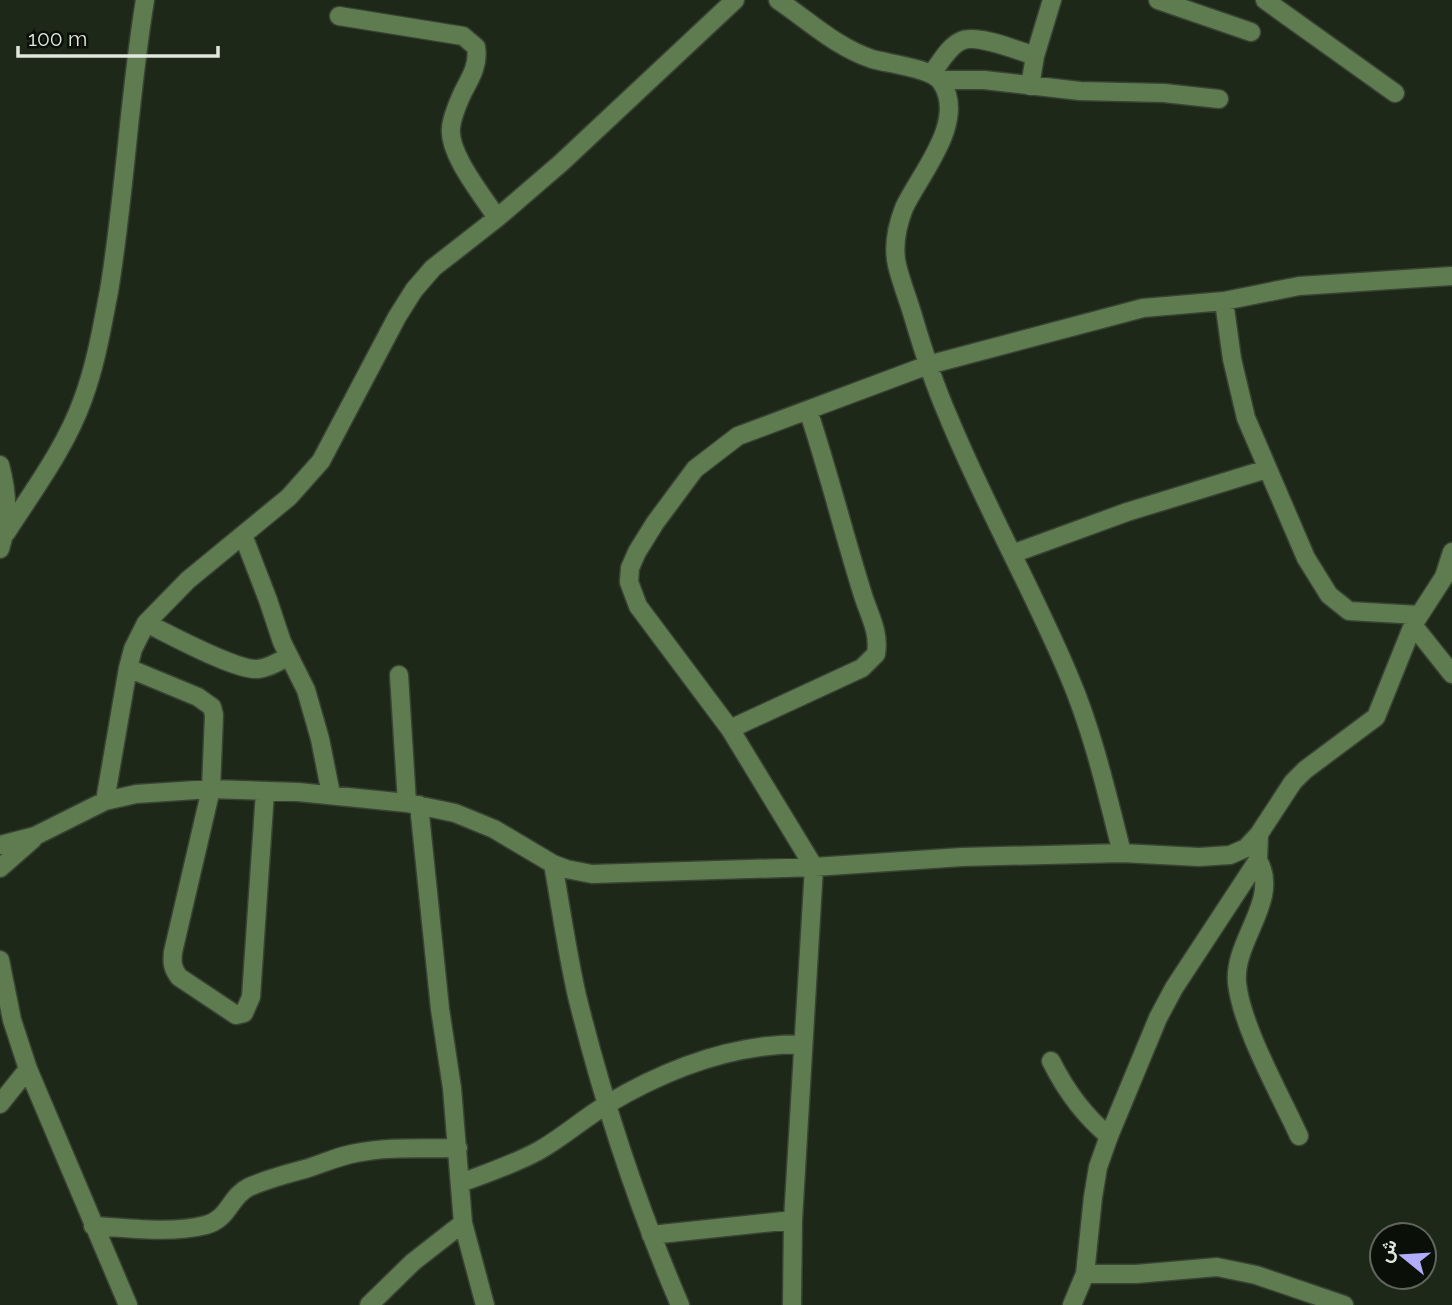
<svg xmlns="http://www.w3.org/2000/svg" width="1452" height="1305" viewBox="0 0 1452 1305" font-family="Raleway,Vazirmatn,sans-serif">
	<rect width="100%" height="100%" fill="#1d2818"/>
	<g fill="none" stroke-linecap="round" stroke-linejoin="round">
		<defs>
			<path id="minor" d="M778,0C809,21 836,47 872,59C889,64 932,68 941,82C968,121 919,175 904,208C897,226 893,247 897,265C901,282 908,299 913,316C923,350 934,384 948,416C984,504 1032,588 1069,676C1093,732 1107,794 1122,853
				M1158,0L1251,32
				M1265,0L1395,93
				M339,16L463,36L476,47C479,64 471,77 463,92C458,103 452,116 451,128C448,154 483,196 497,218
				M932,73C940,63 949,46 961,41C976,33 1019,51 1035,56
				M941,80H984L1080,91L1164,93L1219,99
				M1030,86L1035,56L1052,0
				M0,465C8,494 9,521 0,549
				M6,533C33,491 66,447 83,399C96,364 102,327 109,291C125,194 129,96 145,0
				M243,535L268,600L282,642L306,690L320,739L331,794
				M1012,554L1127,512L1267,469
				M1419,615L1349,611L1329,595L1306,558L1246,418L1232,359L1224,301L1299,286L1452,276
				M146,623C169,634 236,671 258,669C269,668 280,661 289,656
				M1413,625L1452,674
				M128,668L198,697L212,707L214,715L211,789L173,952C172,962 172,968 179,977L236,1015L244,1013L251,997L265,792
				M399,675L407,803
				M730,729L862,668L876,654C880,631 868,613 862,592C843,531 828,470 808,410
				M105,801L128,668L133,649L146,623L188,580L289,497L321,461L397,317L414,290L433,268L497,218L561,163L735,0
				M419,805L440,1009L452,1088L463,1223L485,1305
				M0,845L35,836L105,801L136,794L211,789L298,792L407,803L455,813L494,829L553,864L566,869L592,874L814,867L962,857L1122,853L1199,857L1230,855L1246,848L1259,834L1293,782L1305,770L1376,717L1413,625L1444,577L1452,552
				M1258,860C1281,900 1233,940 1237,983C1242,1028 1280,1094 1299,1136
				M553,864C561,908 567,952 577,996C603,1101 637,1205 680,1305
				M0,868L33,839
				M0,960L12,1020L28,1069L128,1305
				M1051,1061C1066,1091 1083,1115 1109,1136
				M0,1104L28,1069
				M461,1183C487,1173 515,1164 540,1150C563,1137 583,1119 606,1105C666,1069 731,1044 802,1044
				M93,1226C130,1228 170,1234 206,1225C230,1218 229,1197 249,1187C267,1179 286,1174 305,1169C322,1164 338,1156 356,1153C389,1146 424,1149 458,1148
				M651,1235L793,1220
				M1085,1274H1136L1217,1267L1256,1275L1344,1305
				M369,1305L413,1262L463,1223
				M792,1305L793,1220L814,867L730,729L638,606L629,582L630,568L637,552L655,523L695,469L738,436L928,365L1143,308L1224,301
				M1072,1305L1085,1274L1093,1197L1098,1167L1109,1136L1158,1018L1174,988L1258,860L1259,834"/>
		</defs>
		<use href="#minor" stroke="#384334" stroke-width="21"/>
		<use href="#minor" stroke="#5f7c51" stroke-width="18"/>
	</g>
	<g transform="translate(1403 1256) rotate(288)"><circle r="33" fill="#0a0f08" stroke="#60665d" stroke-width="2"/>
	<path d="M0-5L12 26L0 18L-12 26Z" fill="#b1adfa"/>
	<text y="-10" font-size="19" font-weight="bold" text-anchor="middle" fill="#e0e8dd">ش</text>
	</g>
	<path d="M18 46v10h200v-10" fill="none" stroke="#e0e8dd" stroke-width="3.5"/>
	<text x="28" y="46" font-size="21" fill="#e0e8dd" stroke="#0a0f08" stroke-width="5" paint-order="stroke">100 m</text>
</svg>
